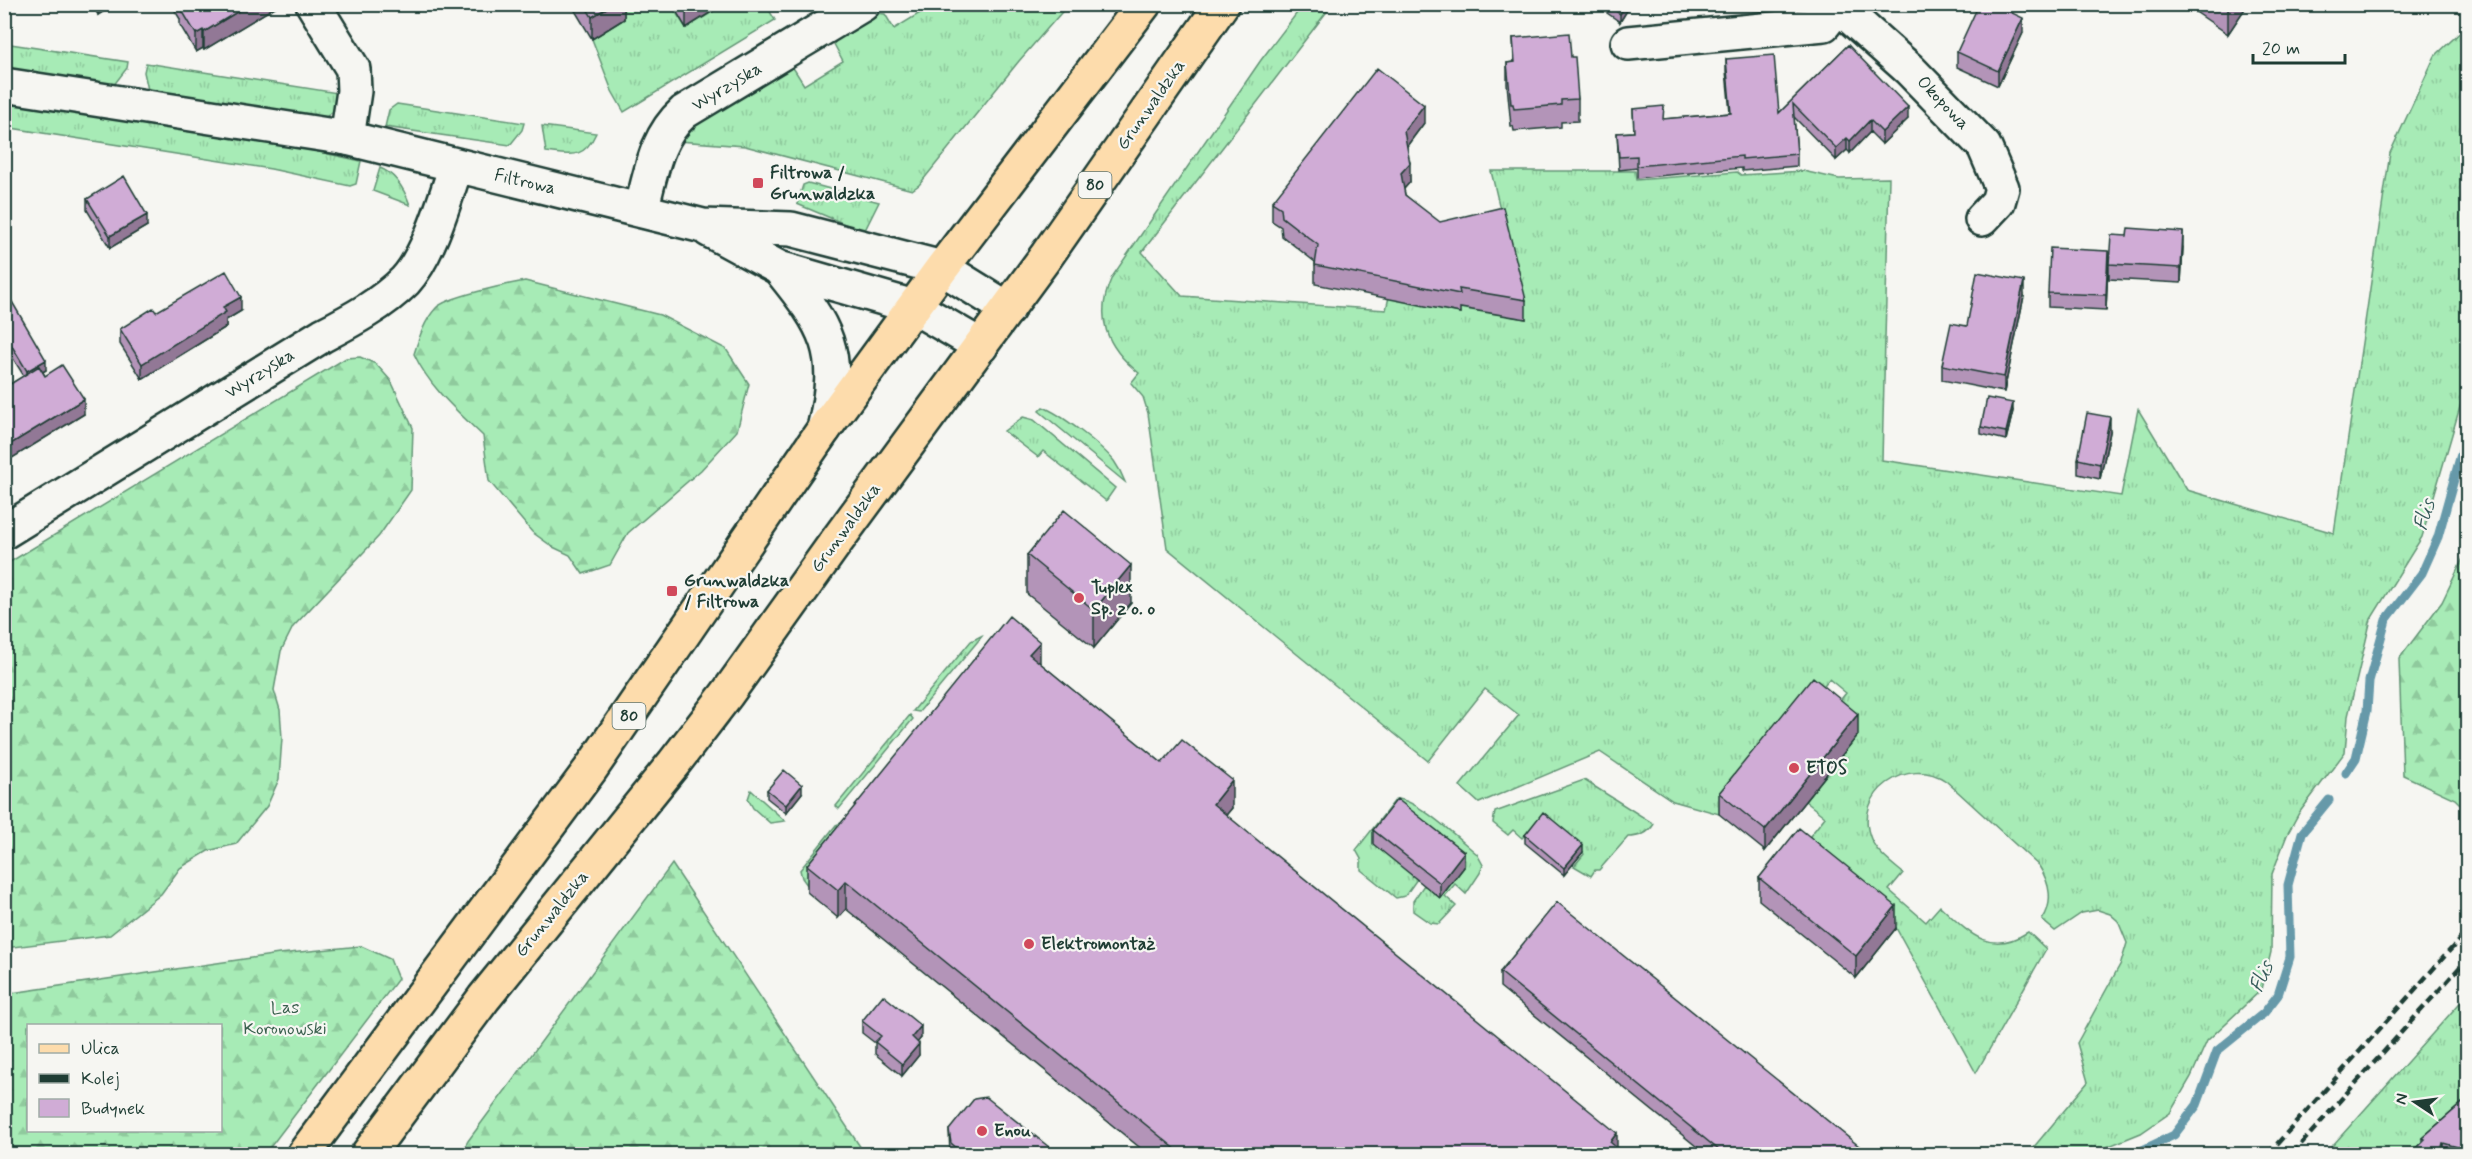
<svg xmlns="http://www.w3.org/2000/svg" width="2472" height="1159" viewBox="0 0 2472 1159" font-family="Mynerve,sans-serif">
	<defs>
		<pattern id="grass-tufts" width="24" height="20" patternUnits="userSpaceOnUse" patternTransform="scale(1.5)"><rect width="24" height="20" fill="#a7ebb6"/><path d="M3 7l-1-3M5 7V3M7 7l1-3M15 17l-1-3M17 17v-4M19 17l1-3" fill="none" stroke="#8fca9d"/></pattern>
		<pattern id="forest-firs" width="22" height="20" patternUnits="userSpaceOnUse" patternTransform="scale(1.5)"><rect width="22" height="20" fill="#a7ebb6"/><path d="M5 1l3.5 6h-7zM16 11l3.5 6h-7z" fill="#8fca9d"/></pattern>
	</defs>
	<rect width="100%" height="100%" fill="#f6f6f2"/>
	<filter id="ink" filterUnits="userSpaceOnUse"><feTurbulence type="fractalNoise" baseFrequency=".0167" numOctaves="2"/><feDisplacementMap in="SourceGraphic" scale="12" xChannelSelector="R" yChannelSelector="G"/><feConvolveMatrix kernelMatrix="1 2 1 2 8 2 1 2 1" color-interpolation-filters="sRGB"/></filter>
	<g filter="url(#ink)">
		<path fill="url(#grass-tufts)" stroke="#639475" stroke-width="1.5" d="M616,5H671L686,28L724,5H766L775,20L624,112L612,91L592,39L624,19Z
			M933,5H1068L1019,61L919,185L912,190L745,146L679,141L693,125L790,67L794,69L804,85L843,61L834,44L837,38L877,13L885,14L894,29Z
			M1303,5H1332L1142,252L1182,296L1386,310L1389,297L1460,313L1459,307L1526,319L1491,171H1635L1636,180L1737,172L1741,175L1803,171L1839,179L1889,178L1882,460L2121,496L2138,409L2187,490L2334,533L2390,153L2435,56L2467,26V383L2422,537L2371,619L2348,716L2345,752L2299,813L2287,835L2272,874L2271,952L2262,989L2207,1041L2191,1077L2170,1113L2141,1133L2104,1148L2100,1154H2028L2088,1082L2077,1043L2121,963L2127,943L2118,921L2110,914L2098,910L2082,913L2055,931L2042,920C2054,903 2050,883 2039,866L1946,781C1908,755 1852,793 1871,839C1877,853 1891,863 1903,873L1889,890L1926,922L1940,906C1968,932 1989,957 2028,932L2046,949L1976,1073L1896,928L1799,850L1825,817L1805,801L1857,735L1830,713L1846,693L1829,679L1719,814L1673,801L1600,752L1479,803L1460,786L1519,715L1485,689L1428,761L1167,548L1148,413L1143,397L1131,383L1139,373C1106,347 1094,317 1112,277L1261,60Z
			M4,43L128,62L127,68L113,86L5,69Z
			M146,63L344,94L336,109L326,117L148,90L144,72Z
			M4,101L282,144L361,161L356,184L350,186L271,169L5,127Z
			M397,104L524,123L522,130L510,145L385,127L389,110Z
			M542,126L596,133C584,160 570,155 546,152Z
			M380,168C396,174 405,191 410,205L373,191Z
			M808,183L879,202L864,232L797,204L803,185Z
			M1043,407C1061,414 1102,446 1114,461C1119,468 1122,474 1125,482L1039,411Z
			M1023,417L1034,420L1115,488L1106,501L1043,451L1038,457L1004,431Z
			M983,635L919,712L913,711L971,641Z
			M910,715L913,719L839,809L836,806Z
			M1584,780L1654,824C1648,834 1639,837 1628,837L1599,870H1595L1591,876L1574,866L1584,854L1544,822L1530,838L1526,834L1522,838L1513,830L1508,835L1493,823L1495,812Z
			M751,790L785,821L770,823L753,808L748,799Z
			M1396,799C1416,798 1460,840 1477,854L1483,865L1480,873L1466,894L1455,884L1445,896L1456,906L1439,924L1430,923L1413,911V901L1424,885L1440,898L1417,879L1405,896L1396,898L1361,870V859L1356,850Z
			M844,822L810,889L802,878L800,870L836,825Z
			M2467,995V1112L2419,1154H2325Z"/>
		<path fill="url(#forest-firs)" stroke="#639475" stroke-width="1.5" fill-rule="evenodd" d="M525,281L660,315L726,349L749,384L737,431L701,470L628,533L610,565L583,574L570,555L553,547L532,532L489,481L483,436C457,411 430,388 414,354C419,338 424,321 436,308C446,297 508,284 525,281Z
			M360,357L376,364L391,381L413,428L411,490L379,536L293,627L281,651L274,690L280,710L282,738L279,779L267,806L236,844L208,851L180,868L161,894L110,935L5,948V565L346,358Z
			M2467,550V811L2455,799L2403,775L2399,659L2442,602Z
			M672,864L865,1154H461L468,1141Z
			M361,946L390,959L398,979L265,1154H5V994L279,954ZM28,1026H220V1130H28Z"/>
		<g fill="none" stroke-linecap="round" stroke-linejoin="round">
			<path stroke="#6699a9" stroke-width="9" d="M2346,773L2356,758L2367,711L2369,681L2386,620L2422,573L2438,537L2468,429
				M2134,1154L2174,1135L2197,1105L2217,1051L2264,1013L2278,995L2290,957L2288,885L2302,833L2329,800"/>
			<defs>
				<path id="street" d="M313,4L353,69L354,91L347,138
					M1836,4L1909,69L1984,146L2002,188L1998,202L1982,219
					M1628,43L1824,24L1838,6
					M641,210C651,174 655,138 684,112L863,4
					M4,532L323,335C352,320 382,304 405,281C429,255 445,199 456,166"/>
				<path id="secondary" d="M4,85L347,138L703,226L791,229L942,268L1008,309
					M709,230L779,268L914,307L981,346
					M779,268C827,327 843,351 824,429"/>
				<path id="primary" d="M304,1154L590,770L824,429L942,268L1144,4
					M368,1154L484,998L674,763L727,694L833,546L1047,255L1222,4"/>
			</defs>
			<use href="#street" stroke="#1f3d34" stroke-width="38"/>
			<use href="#secondary" stroke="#1f3d34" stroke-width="38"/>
			<use href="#primary" stroke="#1f3d34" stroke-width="38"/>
			<use href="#street" stroke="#f6f6f2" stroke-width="33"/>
			<use href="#secondary" stroke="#f6f6f2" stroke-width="33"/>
			<use href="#primary" stroke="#fddcac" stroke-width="33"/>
			<path stroke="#1f3d34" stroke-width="4.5" stroke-dasharray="9 4.5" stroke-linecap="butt" d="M2268,1154L2468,930
				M2292,1154L2468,958"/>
		</g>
		<path fill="#b394b8" stroke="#1f3d34" stroke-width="1.5" d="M92,4H115L98,15Z
			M171,4H280L204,50L203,48L196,52L180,25V19Z
			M571,4H624V19L592,39Z
			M672,4H724L686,28Z
			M1594,4H1631L1620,22Z
			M2184,4H2248L2228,34Z
			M2023,33L1998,86L1957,67V52Z
			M1513,38L1571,57L1578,99V121L1561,122V127L1514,131L1513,126H1511L1507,84V63L1514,62Z
			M1848,45L1908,119L1882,144L1870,132L1850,153L1847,150L1836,160L1794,117L1797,154V166L1742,171V168L1637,178V168L1619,170L1617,133L1634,132L1633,109L1664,119L1730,113L1726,71V59L1779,113Z
			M1424,123L1407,146L1410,182L1404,189L1405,195L1526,300V319L1460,308V313L1315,284V262L1282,236L1281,227L1272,221V202Z
			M87,199L147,226L110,248L87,210Z
			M2127,236L2183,247L2181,283L2109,279V264Z
			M2108,266L2106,310L2048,307V293Z
			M4,288L46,370L43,372L45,376L84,414L4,463V388L24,376L4,344Z
			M2024,296L2004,392L1942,380V365Z
			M241,311L226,320V327L142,379L120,344V329L156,312Z
			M2013,411L2006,440L1981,434V427Z
			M2110,432L2100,479L2078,474V459Z
			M1027,555L1131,603L1094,648L1027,594Z
			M1040,663L1162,763L1232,808L1226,815L1625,1155H1149L846,909L838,918L807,892V865Z
			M1858,735L1765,851L1719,814V793Z
			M767,790L802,793L786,813L767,798Z
			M1373,830L1464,867L1440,898L1373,844Z
			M1525,835L1583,852L1564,875L1525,843Z
			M1759,878L1896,928L1856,978L1759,900Z
			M1500,972L1870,1155H1707L1500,987Z
			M862,1021L921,1038L917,1042L919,1055L902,1076L875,1054V1043L862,1033Z
			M2468,1098V1155H2409L2422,1142V1138Z
			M949,1130L1049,1155H950Z"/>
		<path fill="#927896" stroke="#1f3d34" stroke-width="1.5" d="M98,4H115L98,15Z
			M250,4H280L204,50V32Z
			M613,4H624V19L592,39V17Z
			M689,4H724L686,28V6Z
			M1626,4H1631L1620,22V14Z
			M2230,4H2248L2228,34V8Z
			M2023,18V33L1998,86V71Z
			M203,30V48L196,52V34Z
			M1424,105V123L1404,150V131Z
			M1908,107V119L1882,144V132Z
			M1870,120V132L1850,153V141Z
			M1847,138V150L1836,160V148Z
			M1410,163V182L1401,192V173Z
			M147,215V226L110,248V236Z
			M2183,232V247L2181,283V268Z
			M2108,251V266L2106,310V295Z
			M2024,281V296L2004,392V377Z
			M241,297V311L226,320V327L142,379V364L223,307Z
			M46,360V370L27,381V371Z
			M84,399V414L4,463V448Z
			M2013,403V411L2006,440V432Z
			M2110,417V432L2100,479V464Z
			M1131,565V603L1094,648V610Z
			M1040,642V669L1029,654Z
			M1858,714V735L1765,851V830Z
			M1232,780V808L1213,831V804Z
			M802,785V793L786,813V805Z
			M1583,845V852L1564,875V868Z
			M1464,852V867L1440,898V883Z
			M846,881V909L838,918V890Z
			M1896,906V928L1856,978V956Z
			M921,1026V1038L912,1049V1037Z
			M919,1044V1055L902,1076V1064Z
			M1617,1133V1155L1610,1142Z
			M2443,1143V1155H2440Z"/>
		<path fill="#d0acd6" stroke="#1f3d34" stroke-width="1.5" d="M181,4H250L204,32L203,30L196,34L180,7L182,6Z
			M584,4H613L592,17Z
			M1605,4H1626L1620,14Z
			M1979,4H1993L2023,18L1998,71L1957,52Z
			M1569,33L1571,57H1575L1578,99L1561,100V105L1514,109L1513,104H1511L1507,63L1515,62L1513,38Z
			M1848,45L1908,107L1882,132L1870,120L1850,141L1847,138L1836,148L1793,104L1797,154L1742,159V156L1637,166V156L1619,157L1617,133L1634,132L1633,109L1664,106L1663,119L1731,113L1726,59L1774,55L1779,113Z
			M1377,68L1424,105L1404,131L1410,163L1401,173L1405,195L1440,222L1503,207L1526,300L1459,289L1460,294L1315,265L1318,245L1282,217L1281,208L1272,202Z
			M124,176L147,215L110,236L87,199Z
			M2128,228L2183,232L2181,268L2109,264L2111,235L2127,236Z
			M2050,248L2108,251L2106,295L2048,293Z
			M226,271L241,297L223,307L226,312L142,364L120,329L153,308L156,312Z
			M1977,272L2024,281L2004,377L1942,365L1951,323L1967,326Z
			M4,288L46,360L27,371L4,333Z
			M62,365L84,399L4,448V388L39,366L45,376Z
			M1987,398L2013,403L2006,432L1981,427Z
			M2087,413L2110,417L2100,464L2078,459Z
			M1064,510L1131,565L1094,610L1027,555Z
			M1009,616L1040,642L1029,654L1162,763L1182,740L1232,780L1213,804L1617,1133L1610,1142L1625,1155H1249L1244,1151L1241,1155H1183L846,881L838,890L807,865Z
			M1813,677L1858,714L1765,830L1719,793Z
			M784,770L802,785L786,805L767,790Z
			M1397,799L1464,852L1440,883L1373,830Z
			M1543,812L1583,845L1564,868L1525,835Z
			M1799,828L1896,906L1856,956L1759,878Z
			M1557,902L1870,1155H1725L1500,972Z
			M883,995L921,1026L912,1037L919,1044L902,1064L875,1042L881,1036L862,1021Z
			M986,1097L1049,1147V1155H965L951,1143L949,1130L974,1099Z
			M2468,1098V1150L2443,1143L2440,1155H2409L2425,1139L2422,1138Z"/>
	</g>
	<g fill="#d1495b" stroke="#f6f6f2" stroke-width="2">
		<rect x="752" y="177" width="12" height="12" rx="3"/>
		<rect x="666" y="585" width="12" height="12" rx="3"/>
		<circle cx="1079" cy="598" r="6"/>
		<circle cx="1794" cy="768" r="6"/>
		<circle cx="1029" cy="944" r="6"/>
		<circle cx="982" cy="1131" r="6"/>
	</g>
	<g text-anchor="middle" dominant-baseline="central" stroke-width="4.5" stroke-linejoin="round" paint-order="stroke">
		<g fill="#f6f6f2" stroke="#60746d" stroke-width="1.5">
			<rect x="1078.5" y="172" width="33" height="26" rx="4.5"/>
			<rect x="612.5" y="703" width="33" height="26" rx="4.5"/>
		</g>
		<g font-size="16" font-weight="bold" fill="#1f3d34">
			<text x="1095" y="185">80</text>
			<text x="629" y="716">80</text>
		</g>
		<g font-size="18" fill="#1f3d34" stroke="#f6f6f2">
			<text transform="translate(727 87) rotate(-31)">Wyrzyska</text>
			<text transform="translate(1943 103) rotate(46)">Okopowa</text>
			<text transform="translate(1151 105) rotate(-55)">Grunwaldzka</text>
			<text transform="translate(525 182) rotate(13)">Filtrowa</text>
			<text transform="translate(260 374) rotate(-32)">Wyrzyska</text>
			<text transform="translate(846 528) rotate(-54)">Grunwaldzka</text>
			<text transform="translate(552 914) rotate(-51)">Grunwaldzka</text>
		</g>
		<g font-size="18" font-weight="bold" fill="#1f3d34" stroke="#f6f6f2" text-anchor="start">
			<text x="770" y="173">Filtrowa /<tspan x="770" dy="21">Grunwaldzka</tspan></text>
			<text x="684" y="581">Grunwaldzka<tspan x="684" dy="21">/ Filtrowa</tspan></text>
			<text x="1091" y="588">Tuplex<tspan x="1091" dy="21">Sp. z o. o</tspan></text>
			<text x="1806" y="768">ETOS</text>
			<text x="1041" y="944">Elektromontaż</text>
			<text x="994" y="1131">Enou</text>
		</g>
		<g font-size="18" fill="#3a604e" stroke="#f6f6f2">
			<text x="285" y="1008">Las<tspan x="285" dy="21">Koronowski</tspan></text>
		</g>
		<g font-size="20" font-style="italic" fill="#375c5b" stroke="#f6f6f2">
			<text transform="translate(2425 515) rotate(-73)">Flis</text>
			<text transform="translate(2262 977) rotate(-67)">Flis</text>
		</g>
	</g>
	<rect width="2472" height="1159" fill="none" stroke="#f6f6f2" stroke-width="24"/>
	<rect x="12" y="12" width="2448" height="1135" fill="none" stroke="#1f3d34" stroke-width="2" filter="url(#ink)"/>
	<rect x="27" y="1024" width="195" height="108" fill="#f6f6f2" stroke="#a0aca6" stroke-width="1.5"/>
	<rect x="39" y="1044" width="30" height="9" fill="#fddcac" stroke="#a0aca6" stroke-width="1.5"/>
	<text x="81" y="1054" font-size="18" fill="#1f3d34">Ulica</text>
	<rect x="39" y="1074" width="30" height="9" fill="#1f3d34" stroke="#a0aca6" stroke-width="1.5"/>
	<text x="81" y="1084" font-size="18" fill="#1f3d34">Kolej</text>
	<rect x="39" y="1099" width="30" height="18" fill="#d0acd6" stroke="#a0aca6" stroke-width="1.5"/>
	<text x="81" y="1114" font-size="18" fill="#1f3d34">Budynek</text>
	<g transform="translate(2415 1102) rotate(283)" stroke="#f6f6f2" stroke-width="4.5" paint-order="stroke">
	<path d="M0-4.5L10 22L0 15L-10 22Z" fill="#1f3d34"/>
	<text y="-9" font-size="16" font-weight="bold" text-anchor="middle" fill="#1f3d34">N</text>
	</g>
	<path d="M2253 54v9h92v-9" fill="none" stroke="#1f3d34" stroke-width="3"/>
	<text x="2262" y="54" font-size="18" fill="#1f3d34" stroke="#f6f6f2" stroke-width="4.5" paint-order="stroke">20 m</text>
</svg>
